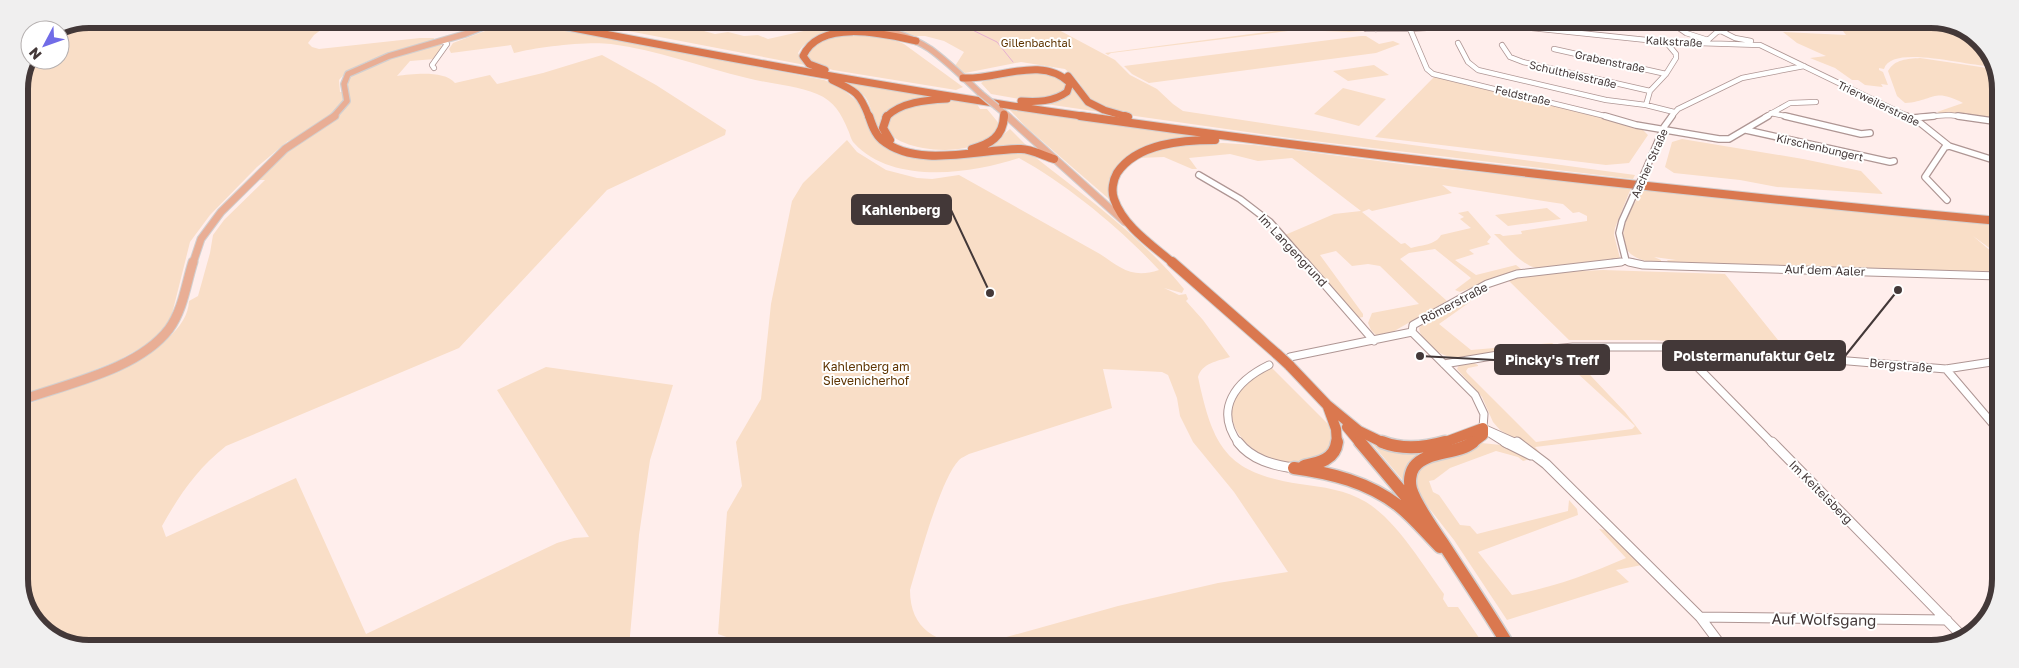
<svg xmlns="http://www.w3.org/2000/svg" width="2019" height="668" viewBox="0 0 2019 668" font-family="'Golos Text',sans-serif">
	<rect width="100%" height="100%" fill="#ffeeec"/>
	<path fill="#f9dec7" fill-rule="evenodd" d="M89,19H320L326,23L325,27L314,35L308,43L312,47L319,49L420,38H434V40C407,49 358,58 339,80L340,92L348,91L347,81C365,60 411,52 437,44L443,46L435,59L410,61L397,76C413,74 444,70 455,83L490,75L497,84L543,73L602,55L656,85L726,130L725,135L607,190L459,348L226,446C197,469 180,494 162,526L166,537L296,478L366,634L557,543L574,538L589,537L497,390L546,367L673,385L650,460L639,535L629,647L67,646L33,622L19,584V408C61,389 187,356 189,301L198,296L210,253L213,235L224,220L265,180H253L298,139L288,141L257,167L210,215L190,242L170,322L150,343L117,361L19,400V85L30,60H60V31Z
		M505,20H516L824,80L840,87L858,102L875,139L885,147L897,152H1017L1026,153L1035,157C1087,198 1143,238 1184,289L1182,293L1164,288L1179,295L1186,294L1188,299L1186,301L1203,320L1230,357C1218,361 1202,363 1198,377C1213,447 1226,473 1300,484C1323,487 1346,490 1366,502C1397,521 1422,564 1444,594L1443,599L1448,607H1458L1486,648L736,647L735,640L718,634L727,512L742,486L736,442L761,399L771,304L792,201L803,183L847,140L857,152L886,170L917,178L932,179L959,175L1100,254C1121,268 1132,279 1159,270C1121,229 1068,185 1019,158C972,174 892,185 854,143C851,140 850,134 848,130C841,113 834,101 817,94C795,85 770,84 747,78C702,67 657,50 611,44C587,41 537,47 514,53L511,45L451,53L449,49L453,43L509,22ZM1103,369L1162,372L1168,375L1177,398L1180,416L1193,442L1234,492L1288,572L1218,583L1118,606L985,643C945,647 910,635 910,590C919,560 940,480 959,460C962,457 966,456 969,454L1112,408Z
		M571,20H663L715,34L728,32L744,36L758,35L768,39L844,22L880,31L819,36C810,40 803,44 798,53L805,65Z
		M862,20L1042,21L1115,60L1130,75L1157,89L1173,104L1183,111L1375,140L1635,175L1633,179L1297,139L1128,115L1113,112L1092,102L1085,94L1079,82L1065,69L1021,62L965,73L955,66L964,52L944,41L925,36H914Z
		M1827,22H1952L1986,46L1993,66C1972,68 1892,43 1884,69L1879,68V70L1883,72L1888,85L1881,84L1883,87L1865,85L1858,80H1852L1835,68L1810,58L1826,56L1797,43L1783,32L1846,35L1843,31L1828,27Z
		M1298,28L1366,31L1349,32L1296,30L1111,53L1108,55L1105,53Z
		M842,34L888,37L904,44L963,87L956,90L833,70C824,67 812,66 807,57L809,48L821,39Z
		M1361,36H1366L1379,44L1393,41L1400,44L1376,53L1149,83L1132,74L1124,66Z
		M1920,58L1994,69L2000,84V121L1941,114L1937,112L1963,103C1933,87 1934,101 1905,103L1897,96L1888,71C1895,59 1907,59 1920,58Z
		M1374,65L1389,75L1348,81L1333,71Z
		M1040,71L1067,81V89L1056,97L1025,100L991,94L981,83L988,78Z
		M1435,76L1589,113L1641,128L1648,135L1629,163L1606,165L1375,137Z
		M842,82L843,81L941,97L884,115L879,125L876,126C867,98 871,96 842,82Z
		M1073,85L1079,94L1107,113L1039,103L1070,92Z
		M1343,88L1386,99L1359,126L1314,114Z
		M947,100L977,104L980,109H987L1001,126C973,174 842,140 902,109C914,103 934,103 947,100Z
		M1009,109H1012L1225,138H1204L1128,157C1112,170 1106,177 1110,199H1109L1026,127Z
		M1010,129L1027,146L975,151L992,144Z
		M1682,139L1803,159L1861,171L1883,194L1777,187L1740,180L1674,173L1665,167L1672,142Z
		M1223,143L1254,145L1409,165L1631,188L1615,228L1614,235L1620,258L1536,268C1520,264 1507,246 1494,234H1500L1503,236L1522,234L1521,231L1587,221V216L1579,212L1573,213L1563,204L1442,185L1452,193L1372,211L1369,209L1362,212L1401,244L1405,243L1411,248C1421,245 1436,245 1441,235L1471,228L1460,219L1464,217L1458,213L1468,211L1491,237L1487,242L1490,244L1469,250L1474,254L1455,260L1476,275L1516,265L1521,269L1460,292L1455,290L1471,278L1435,249L1409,253L1400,259L1447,301L1389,334L1376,335L1371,330L1368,323L1372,313L1419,304L1380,266L1368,264L1352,266L1336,251L1320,255L1363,314V317L1358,318L1285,235L1334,214L1361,211L1292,158L1258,161L1230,154L1189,158L1197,169H1192L1164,157L1137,158C1165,145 1193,144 1223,143Z
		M1642,189L1999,224V255L1973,236L1999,258V272L1669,263L1667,260H1676L1654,257L1661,260V263C1623,261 1615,242 1631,209C1635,202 1640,196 1642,189Z
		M1547,208L1561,219L1508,226L1495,215Z
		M1603,270L1725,274L1786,350L1654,340H1569L1508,280L1539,273Z
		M1472,294L1470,302L1439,324L1471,350L1552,343L1555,345L1456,358C1442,357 1421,344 1419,328L1424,323Z
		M1565,351L1570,358H1574L1625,412L1642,434L1535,447L1544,457L1500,430L1493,422L1482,397L1457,369L1459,365L1474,363L1478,365V366L1468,368L1466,371L1467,373L1536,442L1632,429L1635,426L1565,362L1556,357L1485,361Z
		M1272,368L1331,427C1336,446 1329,455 1310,460C1305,461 1300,463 1295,464C1264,466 1219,431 1235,398C1242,383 1256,374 1272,368Z
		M1477,437L1430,453L1406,484L1368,439L1449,446Z
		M1481,443L1502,445L1530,459L1523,461L1518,457L1496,451L1450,468L1434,480L1429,481L1433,492L1439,495L1460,525L1470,526L1477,534L1568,511L1569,500L1577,509L1578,515L1478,552L1512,595C1552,588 1589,574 1626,558L1599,529L1606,530L1642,565L1616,570L1629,582L1507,620L1454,540L1414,489V478L1420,465Z"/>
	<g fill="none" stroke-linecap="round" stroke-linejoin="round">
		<path stroke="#e6b0d0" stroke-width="1" d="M952,20L997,42L1013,62"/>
		<defs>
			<path id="minor-far3" d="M1545,22L1552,30
				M1670,22L1686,33L1708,40
				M1366,29H1410L1494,24L1666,42L1760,45L1909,117
				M1376,29L1385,21
				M1410,29L1427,69L1433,74L1609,117
				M1721,31L1735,38L1751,41
				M1708,40L1717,32L1743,24
				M1458,43L1468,62L1478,70L1606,100L1646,105L1674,112
				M1502,45L1510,57L1523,62L1650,91
				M1554,49L1666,74
				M434,68L432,65L447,44L443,41
				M1646,105L1650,91L1666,74L1676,58V54L1666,42
				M1771,113L1790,117
				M1671,117L1678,109L1742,78L1804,66
				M1765,117L1790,103L1816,102
				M1919,117L1949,115L1967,117"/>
			<path id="minor-far2" d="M1605,116L1636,125L1719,139H1729L1768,116
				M1785,116L1861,134L1870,133
				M1906,116L1919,122L1949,146L2000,162
				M1958,116L2000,122
				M1913,118L1934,116
				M1746,130L1890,162L1894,161
				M1199,175L1240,199L1270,222L1306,263
				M1643,176L1664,127L1672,116
				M1947,200L1925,177L1945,147L1949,146
				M1626,261L1619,233L1622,221L1635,192
				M1611,263L1626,261L1634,263"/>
			<path id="minor-far1" d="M1305,262L1374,341
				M1629,262L1643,265L1999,276
				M1412,332L1413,325L1487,284L1517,274L1621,262
				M1412,332L1475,395L1484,414L1483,428
				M1678,347L1773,444
				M1290,357L1412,332
				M1444,364L1510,353L1573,347H1678L1946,369L1998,361
				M1946,369L1998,430
				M1483,428L1519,444
				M1488,432L1507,444
				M1239,444C1213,409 1236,381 1269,365"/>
			<path id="minor" d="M1238,442C1252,460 1273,465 1294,468
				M1505,442L1531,455
				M1517,442L1546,464L1700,617L1724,649
				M1772,442L1964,638
				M1700,617L1947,620"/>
			<path id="major-far2" d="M853,20C879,27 907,34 930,49C948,62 964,78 980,93
				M997,107L1009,117
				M333,117L347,101L344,84L348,74L389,56L465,34L501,20"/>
			<path id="major-far1" d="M1007,116L1125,222
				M193,263L201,239L221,212L285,149L335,116"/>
			<path id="major" d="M19,401C65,384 138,370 169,329C183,310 186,284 193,262"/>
			<path id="highway-far3" d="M532,20C717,56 902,91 1089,117
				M825,70L809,64L803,56C820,18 885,34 916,41
				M1068,76L1088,102L1104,110L1128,117
				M963,78C999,80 1041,55 1070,83L1067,92C1053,102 1037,102 1021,101
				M832,80C856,91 860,93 869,117
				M886,117C901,102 926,100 947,99
				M1004,117V114"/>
			<path id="highway-far2" d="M869,116C872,125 875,134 882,140C917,169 980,149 1021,149C1031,149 1044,156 1054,159
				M887,116L883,128L890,140
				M1080,116C1386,159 1692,193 1999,221
				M1125,116L1128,117
				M972,149C990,144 1003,137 1004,116
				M1173,263C1152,245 1123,226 1114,199C1111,191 1113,180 1117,173C1137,143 1183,140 1215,140"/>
			<path id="highway-far1" d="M1172,262L1277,354
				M1289,365L1329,407
				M1326,404L1359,431L1386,444
				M1328,407L1336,429L1337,444
				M1347,427L1361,444
				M1440,444L1483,428V435L1471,444"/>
			<path id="highway" d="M1360,442L1419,512
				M1382,442C1402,450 1424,448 1445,442
				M1473,442C1457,455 1427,450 1414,467C1410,473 1409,482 1411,489C1415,503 1435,532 1444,545C1466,579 1489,613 1510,648
				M1304,466C1318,463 1335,460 1337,442
				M1294,468C1331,473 1368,482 1399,506C1414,518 1426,533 1440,547"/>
		</defs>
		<use href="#minor-far3" stroke="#af9694" stroke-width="6"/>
		<use href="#minor-far2" stroke="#af9694" stroke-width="8"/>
		<use href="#minor-far1" stroke="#af9694" stroke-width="9"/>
		<use href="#minor" stroke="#af9694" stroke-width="11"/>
		<use href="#major-far2" stroke="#d2cfcf" stroke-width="8"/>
		<use href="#major-far1" stroke="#d2cfcf" stroke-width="9"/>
		<use href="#major" stroke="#d2cfcf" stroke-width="11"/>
		<use href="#highway-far3" stroke="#d2cfcf" stroke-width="9"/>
		<use href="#highway-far2" stroke="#d2cfcf" stroke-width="10"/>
		<use href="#highway-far1" stroke="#d2cfcf" stroke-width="12"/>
		<use href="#highway" stroke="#d2cfcf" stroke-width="15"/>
		<use href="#minor-far3" stroke="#fff" stroke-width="4.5"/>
		<use href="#minor-far2" stroke="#fff" stroke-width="5.5"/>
		<use href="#minor-far1" stroke="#fff" stroke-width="7"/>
		<use href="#minor" stroke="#fff" stroke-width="9"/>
		<use href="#major-far2" stroke="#e9ae95" stroke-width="5.5"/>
		<use href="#major-far1" stroke="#e9ae95" stroke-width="7"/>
		<use href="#major" stroke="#e9ae95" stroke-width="9"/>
		<use href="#highway-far3" stroke="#da784f" stroke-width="7"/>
		<use href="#highway-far2" stroke="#da784f" stroke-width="8"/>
		<use href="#highway-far1" stroke="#da784f" stroke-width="10"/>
		<use href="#highway" stroke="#da784f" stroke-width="12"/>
		<defs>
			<path id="minor-bridge" d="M1635,192L1643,176"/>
			<path id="major-bridge" d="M980,93L997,107"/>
			<path id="highway-bridge" d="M1277,354L1289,365"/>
		</defs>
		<use href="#minor-bridge" stroke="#af9694" stroke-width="8" stroke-linecap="butt"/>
		<use href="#major-bridge" stroke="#d2cfcf" stroke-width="8" stroke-linecap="butt"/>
		<use href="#highway-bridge" stroke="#d2cfcf" stroke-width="12" stroke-linecap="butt"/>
		<use href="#minor-bridge" stroke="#fff" stroke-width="5.5"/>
		<use href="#major-bridge" stroke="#e9ae95" stroke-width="5.5"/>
		<use href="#highway-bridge" stroke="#da784f" stroke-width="10"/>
	</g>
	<g text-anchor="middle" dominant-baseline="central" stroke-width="4" stroke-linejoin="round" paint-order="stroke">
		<g font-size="11" fill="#433838" stroke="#fff">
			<text transform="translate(1674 41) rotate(3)">Kalkstraße</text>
			<text transform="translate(1610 61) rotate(12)">Grabenstraße</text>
			<text transform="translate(1573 74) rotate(13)">Schultheisstraße</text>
			<text transform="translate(1523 95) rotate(13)">Feldstraße</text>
			<text transform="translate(1879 103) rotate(26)">Trierweilerstraße</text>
			<text transform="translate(1820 147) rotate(13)">Kirschenbungert</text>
			<text transform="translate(1649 163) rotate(-66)">Aacher Straße</text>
		</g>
		<g font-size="11" fill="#5d3300" stroke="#fff">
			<text x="1036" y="42">Gillenbachtal</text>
		</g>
		<g font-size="12" fill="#433838" stroke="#fff">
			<text transform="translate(1293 250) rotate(47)">Im Langengrund</text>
			<text transform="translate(1825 270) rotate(2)">Auf dem Aaler</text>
			<text transform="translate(1454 303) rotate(-28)">Römerstraße</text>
			<text transform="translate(1901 365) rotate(5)">Bergstraße</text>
			<text transform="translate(1821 492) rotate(45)">Im Keitelsberg</text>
		</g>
		<g font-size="12" fill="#5d3300" stroke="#fff">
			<text x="866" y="366">Kahlenberg am<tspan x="866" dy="14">Sievenicherhof</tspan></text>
		</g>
		<g font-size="15" fill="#433838" stroke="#fff">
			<text transform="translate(1824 619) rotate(1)">Auf Wolfsgang</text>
		</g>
	</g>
	<path d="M0 0H2019V668H0ZM89 28H1931A61 61 0 0 1 1992 89V579A61 61 0 0 1 1931 640H89A61 61 0 0 1 28 579V89A61 61 0 0 1 89 28Z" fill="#f0efef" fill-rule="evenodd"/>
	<path fill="none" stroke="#433838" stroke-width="6" d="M89 28H1931A61 61 0 0 1 1992 89V579A61 61 0 0 1 1931 640H89A61 61 0 0 1 28 579V89A61 61 0 0 1 89 28Z"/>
	<path fill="none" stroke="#433838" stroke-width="2" d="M990 293L951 210M1898 290L1845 356M1420 356L1495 360"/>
	<g fill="#433838" stroke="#fff" stroke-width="2">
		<circle cx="990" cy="293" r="5"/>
		<circle cx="1898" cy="290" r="5"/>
		<circle cx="1420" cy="356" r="5"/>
	</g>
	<g fill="#433838" stroke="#433838" stroke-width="2">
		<rect x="852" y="195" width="99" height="29" rx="5"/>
		<rect x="1663" y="341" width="182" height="29" rx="5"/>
		<rect x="1495" y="345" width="114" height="29" rx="5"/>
	</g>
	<g font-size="14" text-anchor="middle" font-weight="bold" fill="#fff">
		<text x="901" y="215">Kahlenberg</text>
		<text x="1754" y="361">Polstermanufaktur Gelz</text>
		<text x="1552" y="365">Pincky's Treff</text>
	</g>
	<g transform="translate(45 45) rotate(229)"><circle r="24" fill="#ffffff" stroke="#b4afaf"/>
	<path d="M0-4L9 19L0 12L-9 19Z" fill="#716ce7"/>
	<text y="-8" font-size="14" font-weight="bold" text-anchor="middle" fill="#433838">N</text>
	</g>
</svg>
